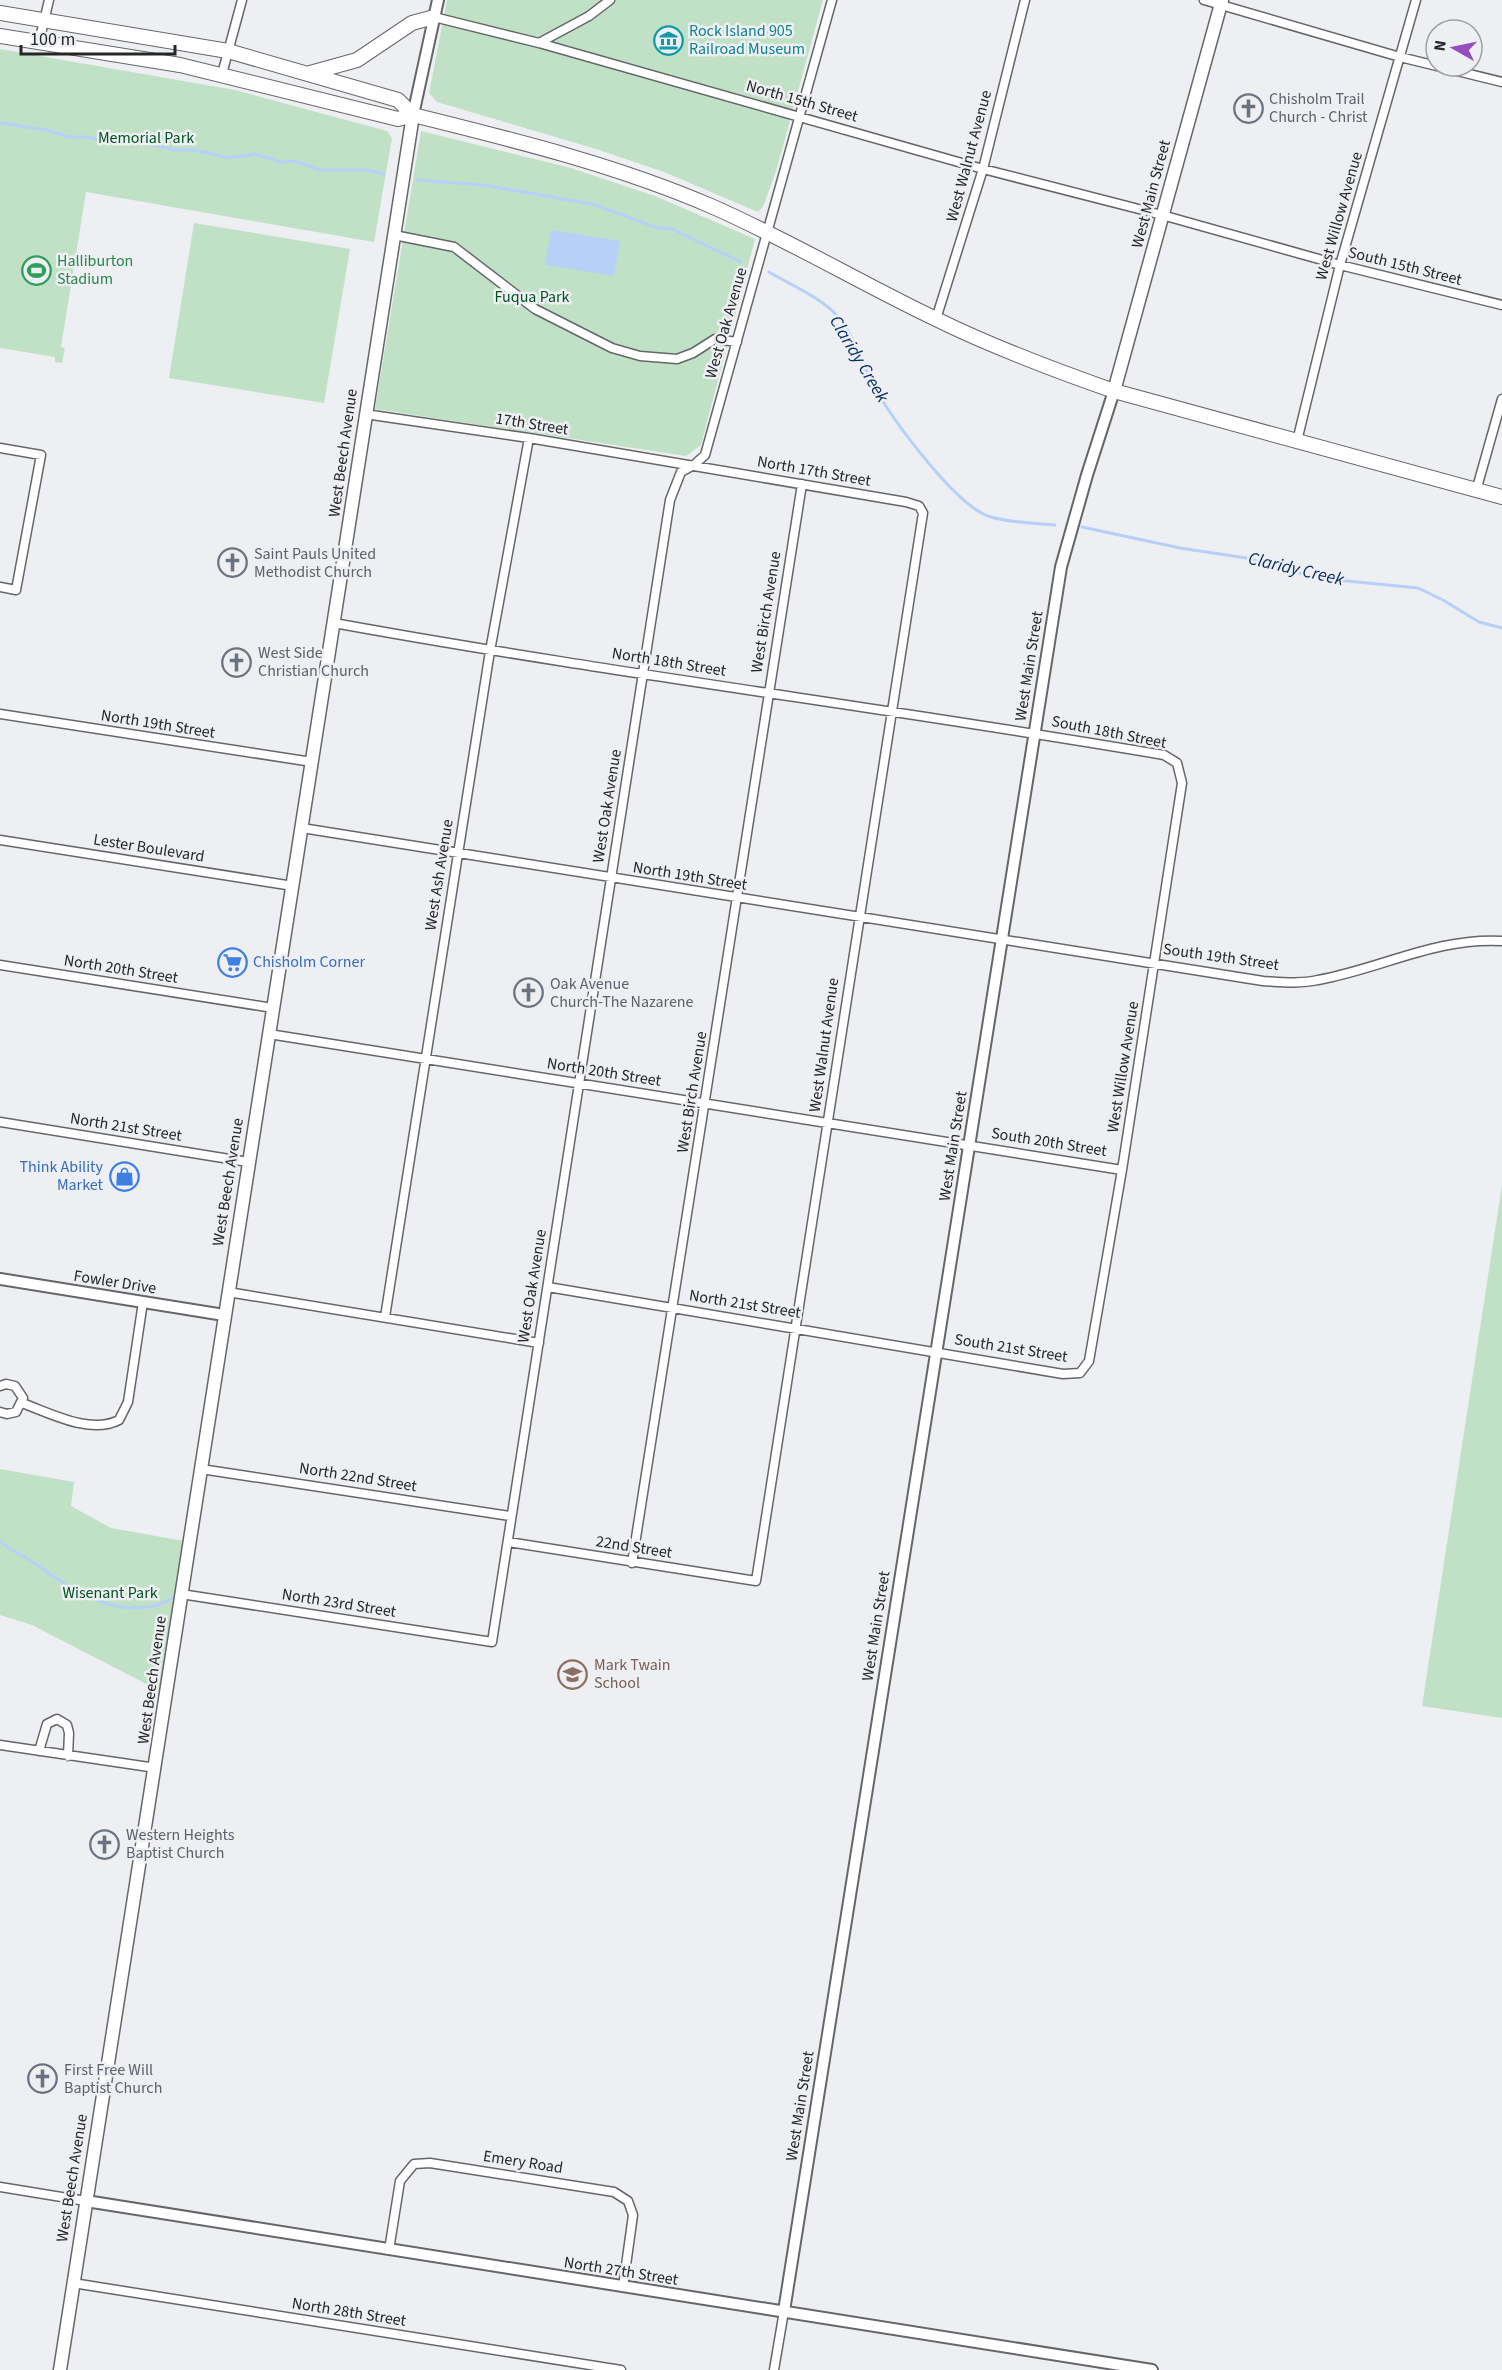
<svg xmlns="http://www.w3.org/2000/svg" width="1502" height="2370" viewBox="0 0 1502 2370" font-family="'Source Sans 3',sans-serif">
	<rect width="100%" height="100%" fill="#eeeff2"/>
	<path fill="#c0e1c5" d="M447,0H823L777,168L763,207L758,212L664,172L596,149L437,102L429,93Z
		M0,49L235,90L387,131L392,138L374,242L86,192L61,347L65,348L62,363L55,362V357L0,348Z
		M421,131L571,168L655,196L755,239L701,445L686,456L375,409Z
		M194,223L350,249L324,403L169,378Z
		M1502,1185V1718L1422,1706Z
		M0,1469L74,1482L71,1506L111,1528L184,1541L160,1691L32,1625L0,1615Z"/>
	<path fill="#b6d0f8" d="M551,230L620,241L614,276L545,265Z"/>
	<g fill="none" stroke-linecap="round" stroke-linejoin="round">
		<path stroke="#b6d0f8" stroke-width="3" d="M0,123L47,130L68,137H86L107,141L123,137L173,150H196L229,158L255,154L281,162L295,161L319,170H367L384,174
			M417,180L483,185L592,204L658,228L672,229L741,262
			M769,272C789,284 824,299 838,317C856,337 862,367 876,390C894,421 957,508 991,517C1011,523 1035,523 1055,525
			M1082,527L1180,548L1246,558L1317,578L1418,588L1443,600L1479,622L1502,628
			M0,1541C9,1550 21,1554 31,1561C72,1590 124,1627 175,1597"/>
		<defs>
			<path id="minor" d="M1204,0L1400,57L1502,82
				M434,17L539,43L983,169L1162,215L1340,265L1502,305
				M39,42L49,0
				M539,43L589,16L610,0
				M222,74L242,0
				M394,235L454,247L535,309L612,348L640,356L677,359L693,353L715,339L737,342
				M936,319L983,169L1025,0
				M365,414L529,438L906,502L919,506L923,513L756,1581L508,1542
				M1297,441L1340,265L1416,0
				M0,448L41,455L16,590L0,587
				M1476,491L1502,399
				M334,623C609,673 888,708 1164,755L1177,763L1182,783L1122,1170L1089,1361L1080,1373L1063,1374L548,1287
				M0,714L312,762
				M302,828L1263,981C1281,982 1300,984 1318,980C1380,969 1437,937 1502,941
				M0,840L293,886
				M0,965L273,1008
				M269,1034L1122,1170
				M0,1122L248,1162
				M228,1292L539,1343
				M385,1317L490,651L529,438
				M0,1386L6,1384L15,1386L23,1398L16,1412L7,1414L0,1412
				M22,1403C50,1413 90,1435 119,1420L128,1402L143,1302
				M201,1469L510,1516
				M632,1563L802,484
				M181,1594L492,1642L670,500L681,472L694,465L705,455L832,0
				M0,1745L156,1768
				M39,1751L47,1724L57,1719L67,1725L69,1733L68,1756
				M0,2187L86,2201
				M389,2250L400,2181L414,2164L430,2163L614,2192L628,2201L633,2215L623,2287
				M73,2283L621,2370
				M774,2370L784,2311"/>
			<path id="tertiary" d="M413,115L438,0
				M0,1279L224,1315
				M86,2201L1152,2370
				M784,2311L1061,567L1087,475L1114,391"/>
			<path id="secondary" d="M1114,391L1222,0
				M60,2370L413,115"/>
			<path id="primary" d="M0,13L228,51L398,100L413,115
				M0,36L180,65L398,119L413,115C514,140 616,165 711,206C789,240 862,284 938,320C995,348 1054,370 1114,391L1502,497
				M310,73L357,60L412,23L434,17"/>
		</defs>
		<use href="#minor" stroke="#656668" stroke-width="11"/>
		<use href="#tertiary" stroke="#656668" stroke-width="14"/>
		<use href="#secondary" stroke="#656668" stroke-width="15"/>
		<use href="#primary" stroke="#656668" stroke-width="16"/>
		<use href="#minor" stroke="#fff" stroke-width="8"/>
		<use href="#tertiary" stroke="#fff" stroke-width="10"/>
		<use href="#secondary" stroke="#fff" stroke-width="12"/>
		<use href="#primary" stroke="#fff" stroke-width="14"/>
	</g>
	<defs>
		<symbol id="museum-ring" viewBox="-11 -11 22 22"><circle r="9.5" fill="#eeeff2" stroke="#0f9aa8" stroke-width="1.5"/><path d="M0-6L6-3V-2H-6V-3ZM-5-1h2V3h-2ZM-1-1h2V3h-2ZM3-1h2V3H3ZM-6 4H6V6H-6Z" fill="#0f9aa8"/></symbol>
		<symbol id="church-ring" viewBox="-11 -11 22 22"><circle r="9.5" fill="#eeeff2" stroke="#6b7280" stroke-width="1.5"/><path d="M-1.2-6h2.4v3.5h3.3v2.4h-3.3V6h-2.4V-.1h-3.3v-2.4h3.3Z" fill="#6b7280"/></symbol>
		<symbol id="stadium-ring" viewBox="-11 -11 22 22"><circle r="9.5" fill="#eeeff2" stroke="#2e9e5b" stroke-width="1.5"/><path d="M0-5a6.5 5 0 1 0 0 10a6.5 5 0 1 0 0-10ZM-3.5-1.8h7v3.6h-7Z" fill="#2e9e5b"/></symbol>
		<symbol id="supermarket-ring" viewBox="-11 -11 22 22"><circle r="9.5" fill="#eeeff2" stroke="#3f7fe0" stroke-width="1.5"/><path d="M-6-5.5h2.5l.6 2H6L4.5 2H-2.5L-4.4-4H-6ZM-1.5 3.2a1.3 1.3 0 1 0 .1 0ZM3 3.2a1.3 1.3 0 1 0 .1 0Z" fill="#3f7fe0"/></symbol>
		<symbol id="shop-ring" viewBox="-11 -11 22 22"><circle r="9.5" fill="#eeeff2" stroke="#3f7fe0" stroke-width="1.5"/><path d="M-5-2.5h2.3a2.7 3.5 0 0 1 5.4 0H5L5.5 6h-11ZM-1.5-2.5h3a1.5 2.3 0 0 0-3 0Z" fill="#3f7fe0"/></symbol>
		<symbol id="school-ring" viewBox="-11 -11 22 22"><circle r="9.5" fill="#eeeff2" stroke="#8d6e63" stroke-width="1.5"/><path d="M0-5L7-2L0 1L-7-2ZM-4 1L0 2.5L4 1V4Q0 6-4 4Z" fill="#8d6e63"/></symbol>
	</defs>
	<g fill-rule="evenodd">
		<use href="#museum-ring" x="652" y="24" width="33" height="33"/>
		<use href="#church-ring" x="1232" y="92" width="33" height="33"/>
		<use href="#stadium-ring" x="20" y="254" width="33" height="33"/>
		<use href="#church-ring" x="216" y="546" width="33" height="33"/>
		<use href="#church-ring" x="220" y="646" width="33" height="33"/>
		<use href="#supermarket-ring" x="216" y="946" width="33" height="33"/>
		<use href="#church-ring" x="512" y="976" width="33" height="33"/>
		<use href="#shop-ring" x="108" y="1160" width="33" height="33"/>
		<use href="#school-ring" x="556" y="1658" width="33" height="33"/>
		<use href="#church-ring" x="88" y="1828" width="33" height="33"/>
		<use href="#church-ring" x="26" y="2062" width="33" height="33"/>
	</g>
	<g text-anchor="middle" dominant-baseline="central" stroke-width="5" stroke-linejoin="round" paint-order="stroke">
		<g font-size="16" fill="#0d838f" stroke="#eeeff2" text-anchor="start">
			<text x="689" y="31">Rock Island 905<tspan x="689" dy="18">Railroad Museum</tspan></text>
		</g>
		<g font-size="16" fill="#5b616d" stroke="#eeeff2" text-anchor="start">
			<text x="1269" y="99">Chisholm Trail<tspan x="1269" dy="18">Church - Christ</tspan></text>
			<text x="254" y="554">Saint Pauls United<tspan x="254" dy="18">Methodist Church</tspan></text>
			<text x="258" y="653">West Side<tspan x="258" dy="18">Christian Church</tspan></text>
			<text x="550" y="984">Oak Avenue<tspan x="550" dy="18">Church-The Nazarene</tspan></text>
			<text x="126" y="1835">Western Heights<tspan x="126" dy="18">Baptist Church</tspan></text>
			<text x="64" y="2070">First Free Will<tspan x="64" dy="18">Baptist Church</tspan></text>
		</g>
		<g font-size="16" fill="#252627" stroke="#eeeff2">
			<text transform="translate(802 101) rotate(16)">North 15th Street</text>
			<text transform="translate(969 156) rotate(-75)">West Walnut Avenue</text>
			<text transform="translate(1151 194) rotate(-75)">West Main Street</text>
			<text transform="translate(1339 216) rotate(-74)">West Willow Avenue</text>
			<text transform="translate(1405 266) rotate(14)">South 15th Street</text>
			<text transform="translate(726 323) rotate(-74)">West Oak Avenue</text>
			<text transform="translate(532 424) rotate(9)">17th Street</text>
			<text transform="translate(343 453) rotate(-82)">West Beech Avenue</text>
			<text transform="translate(814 471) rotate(10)">North 17th Street</text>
			<text transform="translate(766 612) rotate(-81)">West Birch Avenue</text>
			<text transform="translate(669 662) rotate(9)">North 18th Street</text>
			<text transform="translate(1029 666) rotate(-81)">West Main Street</text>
			<text transform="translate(158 724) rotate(9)">North 19th Street</text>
			<text transform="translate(1109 732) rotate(11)">South 18th Street</text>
			<text transform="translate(607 806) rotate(-81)">West Oak Avenue</text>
			<text transform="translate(149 848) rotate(9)">Lester Boulevard</text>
			<text transform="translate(439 875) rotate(-81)">West Ash Avenue</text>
			<text transform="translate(690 876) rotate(9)">North 19th Street</text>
			<text transform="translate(1221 957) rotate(8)">South 19th Street</text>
			<text transform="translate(121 969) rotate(9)">North 20th Street</text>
			<text transform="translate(824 1045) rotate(-82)">West Walnut Avenue</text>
			<text transform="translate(1123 1067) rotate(-81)">West Willow Avenue</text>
			<text transform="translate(604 1072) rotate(9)">North 20th Street</text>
			<text transform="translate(692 1092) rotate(-81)">West Birch Avenue</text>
			<text transform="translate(126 1127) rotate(9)">North 21st Street</text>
			<text transform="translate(1049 1142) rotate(9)">South 20th Street</text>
			<text transform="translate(953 1146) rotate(-81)">West Main Street</text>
			<text transform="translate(228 1182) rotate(-81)">West Beech Avenue</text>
			<text transform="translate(115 1282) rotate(9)">Fowler Drive</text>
			<text transform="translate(532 1286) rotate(-81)">West Oak Avenue</text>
			<text transform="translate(745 1304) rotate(9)">North 21st Street</text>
			<text transform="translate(1011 1348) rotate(9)">South 21st Street</text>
			<text transform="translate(358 1477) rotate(9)">North 22nd Street</text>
			<text transform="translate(634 1547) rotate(9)">22nd Street</text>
			<text transform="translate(339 1603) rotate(9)">North 23rd Street</text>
			<text transform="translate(876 1626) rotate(-81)">West Main Street</text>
			<text transform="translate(152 1680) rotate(-82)">West Beech Avenue</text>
			<text transform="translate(800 2106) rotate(-81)">West Main Street</text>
			<text transform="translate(523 2162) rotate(9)">Emery Road</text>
			<text transform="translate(72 2178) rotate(-81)">West Beech Avenue</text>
			<text transform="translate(621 2271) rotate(9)">North 27th Street</text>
			<text transform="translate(349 2312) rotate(9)">North 28th Street</text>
		</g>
		<g font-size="16" fill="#015320" stroke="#eeeff2">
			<text x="146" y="138">Memorial Park</text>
			<text x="532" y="297">Fuqua Park</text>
			<text x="110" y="1593">Wisenant Park</text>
		</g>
		<g font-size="16" fill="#27864d" stroke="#eeeff2" text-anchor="start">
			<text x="57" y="261">Halliburton<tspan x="57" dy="18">Stadium</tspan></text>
		</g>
		<g font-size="16" fill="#366cbe" stroke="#eeeff2" text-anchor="start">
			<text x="253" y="962">Chisholm Corner</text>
			<text x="103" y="1167" text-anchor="end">Think Ability<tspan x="103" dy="18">Market</tspan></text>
		</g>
		<g font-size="16" fill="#785e54" stroke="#eeeff2" text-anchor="start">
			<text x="594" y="1665">Mark Twain<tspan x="594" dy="18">School</tspan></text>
		</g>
		<g font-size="18" font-style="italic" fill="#072f67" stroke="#eeeff2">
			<text transform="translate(859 359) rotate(59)">Claridy Creek</text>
			<text transform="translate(1296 569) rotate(13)">Claridy Creek</text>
		</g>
	</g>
	<g transform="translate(1454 48) rotate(279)"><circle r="28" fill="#eeeff2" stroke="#9e9fa1" stroke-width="1.5"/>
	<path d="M0-4.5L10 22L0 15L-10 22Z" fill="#954dc0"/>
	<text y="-9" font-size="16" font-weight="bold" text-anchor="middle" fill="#252627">N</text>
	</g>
	<path d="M21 45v9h154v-9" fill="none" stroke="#252627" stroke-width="3"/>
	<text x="30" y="45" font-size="18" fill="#252627" stroke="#eeeff2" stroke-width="4.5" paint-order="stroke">100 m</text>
</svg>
